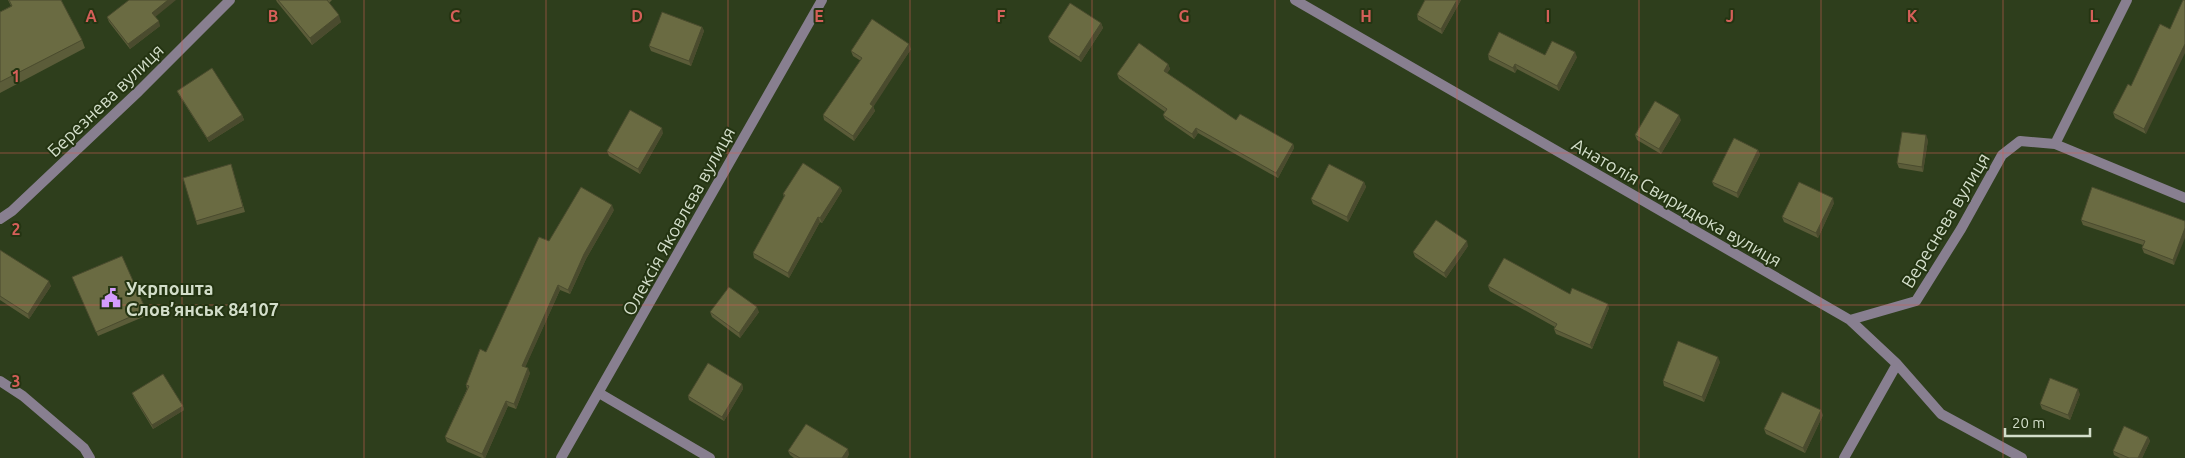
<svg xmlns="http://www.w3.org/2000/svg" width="2185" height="458" viewBox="0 0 2185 458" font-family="Ubuntu,sans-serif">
	<rect width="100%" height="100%" fill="#2e3e1c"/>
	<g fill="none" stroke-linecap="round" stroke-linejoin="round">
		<path stroke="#887f90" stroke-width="10" d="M1295,0L1850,320L1897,364L1941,414L2022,458
			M2055,144L2185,198
			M0,219L12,211L139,91L230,0
			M1850,320L1916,301L1961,229L2002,155L2020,141L2055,144L2127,0
			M0,381L23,396L84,448L90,458
			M599,393L710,458
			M561,458L822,0
			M1844,458L1897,364"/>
	</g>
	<path fill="#5b5c39" d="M8,0H61L82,40L85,48L0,93V12L11,6Z
		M276,0H332L329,3L341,22L312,45L277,2Z
		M1425,0H1461L1442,34L1418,20L1417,15Z
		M107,17H155L160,26L130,49L109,22Z
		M1101,23L1103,28L1081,62L1050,42L1048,37Z
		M702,27L704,31L691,66L651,51L649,46Z
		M911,49L873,106L875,111L854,141L824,120L823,115L861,61L853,56L851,51Z
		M1488,55H1545L1577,57L1559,91L1517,69L1515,73L1489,60Z
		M1168,64L1170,69L1167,73L1236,120L1293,144L1294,148L1278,178L1198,133L1194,139L1165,119L1163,115L1165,112L1119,79L1117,74Z
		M2128,84L2146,134L2115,118L2113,113Z
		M177,91L242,115L244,120L209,142L179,95Z
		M1681,120L1661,154L1637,140L1635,135Z
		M663,133L640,174L609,156L607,151Z
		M1928,140L1923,172L1899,168L1897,163Z
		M1758,150L1760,155L1738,198L1714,186L1712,182Z
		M231,164L245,212L197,225L196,221Z
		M1364,182L1366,187L1348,222L1313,204L1311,199Z
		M840,187L842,191L822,223L820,222L789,278L754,258L753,253L784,197L783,194Z
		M1834,203L1818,238L1784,222L1782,217Z
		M614,210L586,259L570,294L560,290L525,367L530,373L516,409L508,406L485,458H482L447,442L445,437L467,389L466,385L486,352L549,241Z
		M2081,220L2185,221L2174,265L2144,253L2142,248L2143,245L2083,225Z
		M1468,246L1446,278L1415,257L1413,252Z
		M0,250L51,286L29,319L0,300Z
		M74,282L146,310L148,315L98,336Z
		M1488,286L1570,294L1609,308L1592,349L1556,334L1554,329L1555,327L1490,291Z
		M710,312H759L740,338L712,317Z
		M1720,362L1704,402L1664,386L1663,381Z
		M742,384L743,389L724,421L689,400L688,396Z
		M132,393L183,406L184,410L153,429L134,398Z
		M2080,394L2070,420L2042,409L2040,404Z
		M1823,415L1805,453L1766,434L1764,429Z
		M2148,437L2150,441L2142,458H2120L2114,455L2113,451Z
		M788,451L849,454L847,458H794L790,455Z"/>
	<path fill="#4a4b2e" d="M168,0H176L154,18L152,13Z
		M1457,0H1461L1442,34L1441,29Z
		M339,15L341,22L312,45L310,38Z
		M159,21L160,26L130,49L128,44Z
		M1101,23L1103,28L1081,62L1079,57Z
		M702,27L704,31L691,66L689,61Z
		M909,44L911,49L872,109L870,104Z
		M2185,44V53L2146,134L2144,129Z
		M1575,52L1577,57L1559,91L1557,86Z
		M1168,64L1170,69L1165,76L1164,71Z
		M1515,64L1517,69L1515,73L1513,68Z
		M873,106L875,111L854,141L853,136Z
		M242,115L244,120L209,142L207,138Z
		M1679,115L1681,120L1661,154L1659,149Z
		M662,128L663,133L640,174L638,169Z
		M1196,128L1198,133L1194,139L1192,134Z
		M1926,135L1928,140L1923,172L1922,167Z
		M1293,144L1294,148L1278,178L1276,173Z
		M1758,150L1760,155L1738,198L1737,193Z
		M1364,182L1366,187L1348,222L1347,217Z
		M840,187L842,191L822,223L820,218Z
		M1833,198L1834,203L1818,238L1816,233Z
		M612,205L614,210L586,259L570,294L568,290L584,254Z
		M818,217L820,222L789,278L788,273Z
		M2185,228V238L2174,265L2173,260Z
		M1467,241L1468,246L1446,278L1444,273Z
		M49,281L51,286L29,319L28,314Z
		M558,285L560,290L524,370L522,366Z
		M1608,304L1609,308L1592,349L1590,345Z
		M757,307L759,312L740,338L739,333Z
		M1718,357L1720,362L1704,402L1702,397Z
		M528,368L530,373L516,409L514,404Z
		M742,384L743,389L724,421L722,417Z
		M2078,389L2080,394L2070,420L2068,415Z
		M506,401L508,406L485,458H484L482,454Z
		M183,406L184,410L153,429L152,425Z
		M1821,410L1823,415L1805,453L1803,448Z
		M2148,437L2150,441L2142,458H2138Z
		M848,449L849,454L847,458H842Z"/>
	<path fill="#6a6b42" stroke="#4a4b2e" d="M9,0H61L82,40L0,82V12L12,6Z
		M129,0H168L152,13L159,21L128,44L107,17Z
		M278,0H327L339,15L310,38Z
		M1425,0H1457L1441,29L1417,15Z
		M2183,0H2185V44L2144,129L2113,113L2128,84L2131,86L2160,24L2170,29Z
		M1070,3L1101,23L1079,57L1048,37Z
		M662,12L702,27L689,61L649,46Z
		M872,19L909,44L870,104L873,106L853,136L823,115L862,58L851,51Z
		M1499,32L1545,55L1552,41L1575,52L1557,86L1515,64L1513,68L1488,55Z
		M1139,43L1168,64L1164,71L1236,120L1240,114L1293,144L1276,173L1196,128L1192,134L1163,115L1167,109L1117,74Z
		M212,68L242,115L207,138L177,91Z
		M1655,101L1679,115L1659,149L1635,135Z
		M630,110L662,128L638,169L607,151Z
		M1902,132L1926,135L1922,167L1897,163Z
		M1734,138L1758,150L1737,193L1712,182Z
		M803,163L840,187L820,218L818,217L788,273L753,253L785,195L783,194Z
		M231,164L243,207L196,221L183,178Z
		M1329,164L1364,182L1347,217L1311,199Z
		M1799,182L1833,198L1816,233L1782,217Z
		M581,187L612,205L584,254L568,290L558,285L522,366L528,368L514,404L506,401L482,454L445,437L469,386L466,385L480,349L486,352L539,237L549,241Z
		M2092,187L2185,221V228L2173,260L2142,248L2145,241L2081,220Z
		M1436,220L1467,241L1444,273L1413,252Z
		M0,250L49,281L28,314L0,296Z
		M122,256L146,310L96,332L72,277Z
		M1504,258L1570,294L1572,288L1608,304L1590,345L1554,329L1557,324L1488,286Z
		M729,287L757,307L739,333L710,312Z
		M1678,341L1718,357L1702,397L1663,381Z
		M708,363L742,384L722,417L688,396Z
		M163,374L183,406L152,425L132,393Z
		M2050,378L2078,389L2068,415L2040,404Z
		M1782,392L1821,410L1803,448L1764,429Z
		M806,424L848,449L842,458H800L788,451Z
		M2124,426L2148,437L2138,458H2129L2113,451Z"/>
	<path fill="none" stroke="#d55f59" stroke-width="1" stroke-opacity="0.55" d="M182,0V458M364,0V458M546,0V458M728,0V458M910,0V458M1092,0V458M1275,0V458M1457,0V458M1639,0V458M1821,0V458M2003,0V458M0,153H2185M0,305H2185"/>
	<defs>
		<symbol id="civic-bare" viewBox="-9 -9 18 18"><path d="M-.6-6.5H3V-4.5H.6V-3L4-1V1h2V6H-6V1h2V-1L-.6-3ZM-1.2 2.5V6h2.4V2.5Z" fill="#d39cfc" stroke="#243412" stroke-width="2.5" paint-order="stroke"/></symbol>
	</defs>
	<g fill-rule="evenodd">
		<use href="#civic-bare" x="97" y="284" width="28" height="28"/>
	</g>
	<g text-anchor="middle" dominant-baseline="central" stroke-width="4" stroke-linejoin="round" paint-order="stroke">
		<g font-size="18" fill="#d3deca" stroke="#243412">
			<text transform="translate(105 100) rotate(-44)">Березнева вулиця</text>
			<text transform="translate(1677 202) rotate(30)">Анатолія Свиридюка вулиця</text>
			<text transform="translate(1945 220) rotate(-59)">Вереснева вулиця</text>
			<text transform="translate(678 221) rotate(-61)">Олексія Яковлєва вулиця</text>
		</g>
		<g font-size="18" font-weight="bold" fill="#d3deca" stroke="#243412" text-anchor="start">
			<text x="126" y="288">Укрпошта<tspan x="126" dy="21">Слов’янськ 84107</tspan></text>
		</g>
	</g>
	<g font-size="16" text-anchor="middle" font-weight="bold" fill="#d55f59" stroke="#243412" stroke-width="4" stroke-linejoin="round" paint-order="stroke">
		<text x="91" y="22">A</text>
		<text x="273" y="22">B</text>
		<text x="455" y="22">C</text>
		<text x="637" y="22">D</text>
		<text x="819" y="22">E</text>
		<text x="1001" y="22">F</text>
		<text x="1184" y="22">G</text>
		<text x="1366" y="22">H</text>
		<text x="1548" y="22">I</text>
		<text x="1730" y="22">J</text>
		<text x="1912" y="22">K</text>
		<text x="2094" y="22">L</text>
		<text x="16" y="82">1</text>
		<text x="16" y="235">2</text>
		<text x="16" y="387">3</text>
	</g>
	<path d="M2005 428v8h85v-8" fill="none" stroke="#d3deca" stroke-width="2.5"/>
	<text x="2012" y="428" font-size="15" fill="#d3deca" stroke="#243412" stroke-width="4" paint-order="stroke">20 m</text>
</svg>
